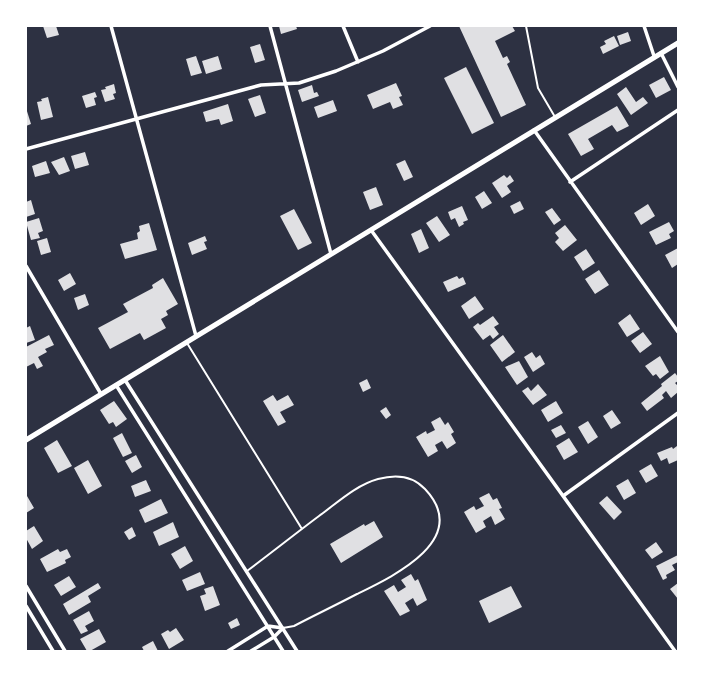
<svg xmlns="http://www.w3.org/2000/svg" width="704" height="677" viewBox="0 0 704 677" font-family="Jost,sans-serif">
	<rect width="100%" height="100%" fill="#2d3142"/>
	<path fill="#e0e0e3" d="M43,26H56L59,35L47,38Z
		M279,26H296L297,29L281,34Z
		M459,26H512L515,31L495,41L503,58L507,56L510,62L507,64L526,105L501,117Z
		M628,32L631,41L620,45L617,36Z
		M614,36L619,46L603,54L600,47L606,44L604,41Z
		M260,44L265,60L255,63L250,47Z
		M196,56L202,73L191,76L186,59Z
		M218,56L222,69L206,74L202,61Z
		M466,67L494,123L472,134L444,78Z
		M664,77L671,90L656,98L649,85Z
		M396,83L402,96L399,97L403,105L393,109L390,102L373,109L367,95Z
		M114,84L116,93L113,94L115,99L105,102L101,90L106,89L105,87Z
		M312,85L314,93L317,92L319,96L302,102L298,90Z
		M626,87L636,102L643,97L648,103L631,115L617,94Z
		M95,92L97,97L94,98L96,105L86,108L82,96Z
		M260,95L266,113L255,117L248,99Z
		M48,97L53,117L41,120L37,102L42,101L41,99Z
		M333,100L337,111L318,118L314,107Z
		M228,104L233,121L221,125L219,119L206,122L203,112Z
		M617,106L629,126L617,132L612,125L588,139L594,149L581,156L568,134Z
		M26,108L31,124L26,126Z
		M85,152L89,165L75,169L71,156Z
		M64,157L70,171L59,175L51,162Z
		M405,160L413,177L404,181L396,164Z
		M46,161L50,173L35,177L32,166Z
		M504,175L507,178L510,175L514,181L507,186L511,192L502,198L492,183Z
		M376,187L383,205L370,210L363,192Z
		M484,191L492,203L482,209L475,197Z
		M31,200L35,214L26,217V202Z
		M520,201L524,209L514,214L510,206Z
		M648,204L655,216L641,225L634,213Z
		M462,206L468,220L463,222L464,224L459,227L455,218L451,220L448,212Z
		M552,208L561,220L554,225L545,212Z
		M294,209L312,243L298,250L280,216Z
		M437,216L450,235L439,242L426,223Z
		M39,218L43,231L38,233L40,238L31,240L26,222Z
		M669,222L674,231L669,234L671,238L656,245L649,232Z
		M149,223L157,250L125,259L120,244L138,239L137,233L140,231L139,226Z
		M565,225L577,240L563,251L555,242L559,238L555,233Z
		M421,229L429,248L419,253L411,234Z
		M205,236L207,241L204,242L207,249L192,255L188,243Z
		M47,238L51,252L41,255L37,241Z
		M678,248V264L672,268L665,255Z
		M586,249L595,263L583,271L574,257Z
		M599,270L609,285L595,294L585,279Z
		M70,273L76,284L64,291L58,280Z
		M457,276L459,279L463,277L466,284L448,292L443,282Z
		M163,278L178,304L166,311L168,315L161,319L166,328L144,340L140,333L110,349L98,328L128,312L123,304L153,288L152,285Z
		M85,294L89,305L78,310L74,298Z
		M475,296L484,309L469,319L461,306Z
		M630,314L640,329L627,337L618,323Z
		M493,316L499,324L494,327L499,334L493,339L490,335L483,340L473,327L478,323L480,325Z
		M30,326L35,340L26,343V328Z
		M643,332L652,344L640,353L631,341Z
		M49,335L54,345L45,349L47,352L38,357L43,366L37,369L34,363L26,367V347Z
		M503,335L515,352L502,362L490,345Z
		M532,352L536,358L540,355L545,364L533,372L524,357Z
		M660,356L669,372L660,379L656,374L653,376L645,366Z
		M519,361L528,377L517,385L505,367Z
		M675,373L678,377V381L675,383L678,386V392L671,398L666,391L662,395L664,398L647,411L641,403L662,386L661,384Z
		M367,379L371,388L363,392L359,383Z
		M538,384L547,395L533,405L522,391L528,387L531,391Z
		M273,395L277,401L288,395L294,405L280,412L286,422L278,426L263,401Z
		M114,401L127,419L116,427L113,422L109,424L100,410Z
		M556,401L563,413L548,422L541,410Z
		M386,407L391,415L386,419L380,411Z
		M612,410L621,423L611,429L603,416Z
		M440,417L445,425L448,422L454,432L451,434L456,443L447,449L442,441L435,445L438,451L428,457L416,437L426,431L427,434L435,430L431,422Z
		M588,421L598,437L588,444L578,427Z
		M561,425L566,433L556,438L551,430Z
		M122,433L132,453L123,457L113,438Z
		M569,438L578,452L564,460L556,446Z
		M57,440L72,466L58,473L44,448Z
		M677,446L678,460L669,464L667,458L661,461L657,453L672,447L673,449Z
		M136,455L142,467L132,473L125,461Z
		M88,460L102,486L88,494L74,468Z
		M651,464L658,476L646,483L639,471Z
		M628,479L636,493L624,500L616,486Z
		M146,480L151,491L135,497L131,486Z
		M489,493L493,500L497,498L502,508L499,509L505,519L495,525L491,516L483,521L486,527L476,533L464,512L474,506L476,510L484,506L479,498Z
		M27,496L34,508L26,513V497Z
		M607,496L622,512L614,520L599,503Z
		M161,499L168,513L145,523L139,510Z
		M374,521L383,537L341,563L330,544L364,524L365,526Z
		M173,522L179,537L159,546L153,532Z
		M34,526L43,541L32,549L26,538V531Z
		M132,527L136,536L129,540L124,532Z
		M656,542L663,552L652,559L645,550Z
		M185,546L193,561L180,569L171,554Z
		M58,549L60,552L67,549L71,557L65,560L66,563L47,572L40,559Z
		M678,555V562L672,565L675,570L666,575L667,578L663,580L656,566Z
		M200,572L205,584L187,591L182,580Z
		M411,574L415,581L418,579L427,600L417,606L413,598L405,603L410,611L400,616L384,591L394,585L398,592L406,587L401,580Z
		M69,576L76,587L61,596L54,585Z
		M98,583L101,588L88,596L91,602L69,615L63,604Z
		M678,583V599L670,589Z
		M213,586L220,605L205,611L200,596L206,594L204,589Z
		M511,586L522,607L489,623L479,601Z
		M89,611L94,621L85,626L88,631L81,634L73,620Z
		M237,618L240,625L231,629L228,623Z
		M176,628L184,640L169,649L161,634L168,630L170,632Z
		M99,629L106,642L90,651H87L80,639Z
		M153,641L158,651H144L142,647Z"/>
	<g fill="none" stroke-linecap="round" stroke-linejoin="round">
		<path stroke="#fff" stroke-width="2" d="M526,26L538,88L555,117
			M187,343L302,529
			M247,571C271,553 295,534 319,516C337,503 356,485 378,479C396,474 412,475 425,489C472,539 394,576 357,594C336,605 315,615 294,626L283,628"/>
		<path stroke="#fff" stroke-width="3.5" d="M111,26L196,336
			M270,26L331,254
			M343,26L358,62
			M644,26L654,56
			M661,53L678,87
			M534,130L678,332
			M26,149L261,85L299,83L336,71L383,51L430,26
			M570,182L678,110
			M371,230L675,651
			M26,266L101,394
			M125,380L297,651
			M116,385L283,651
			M563,496L678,413
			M26,586L65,651
			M26,606L53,651
			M228,651L268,626L283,628
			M251,651L274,637L283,628"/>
		<path stroke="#fff" stroke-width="5" d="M26,440L678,43"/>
	</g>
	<rect width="704" height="677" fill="none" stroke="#ffffff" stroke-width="54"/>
</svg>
